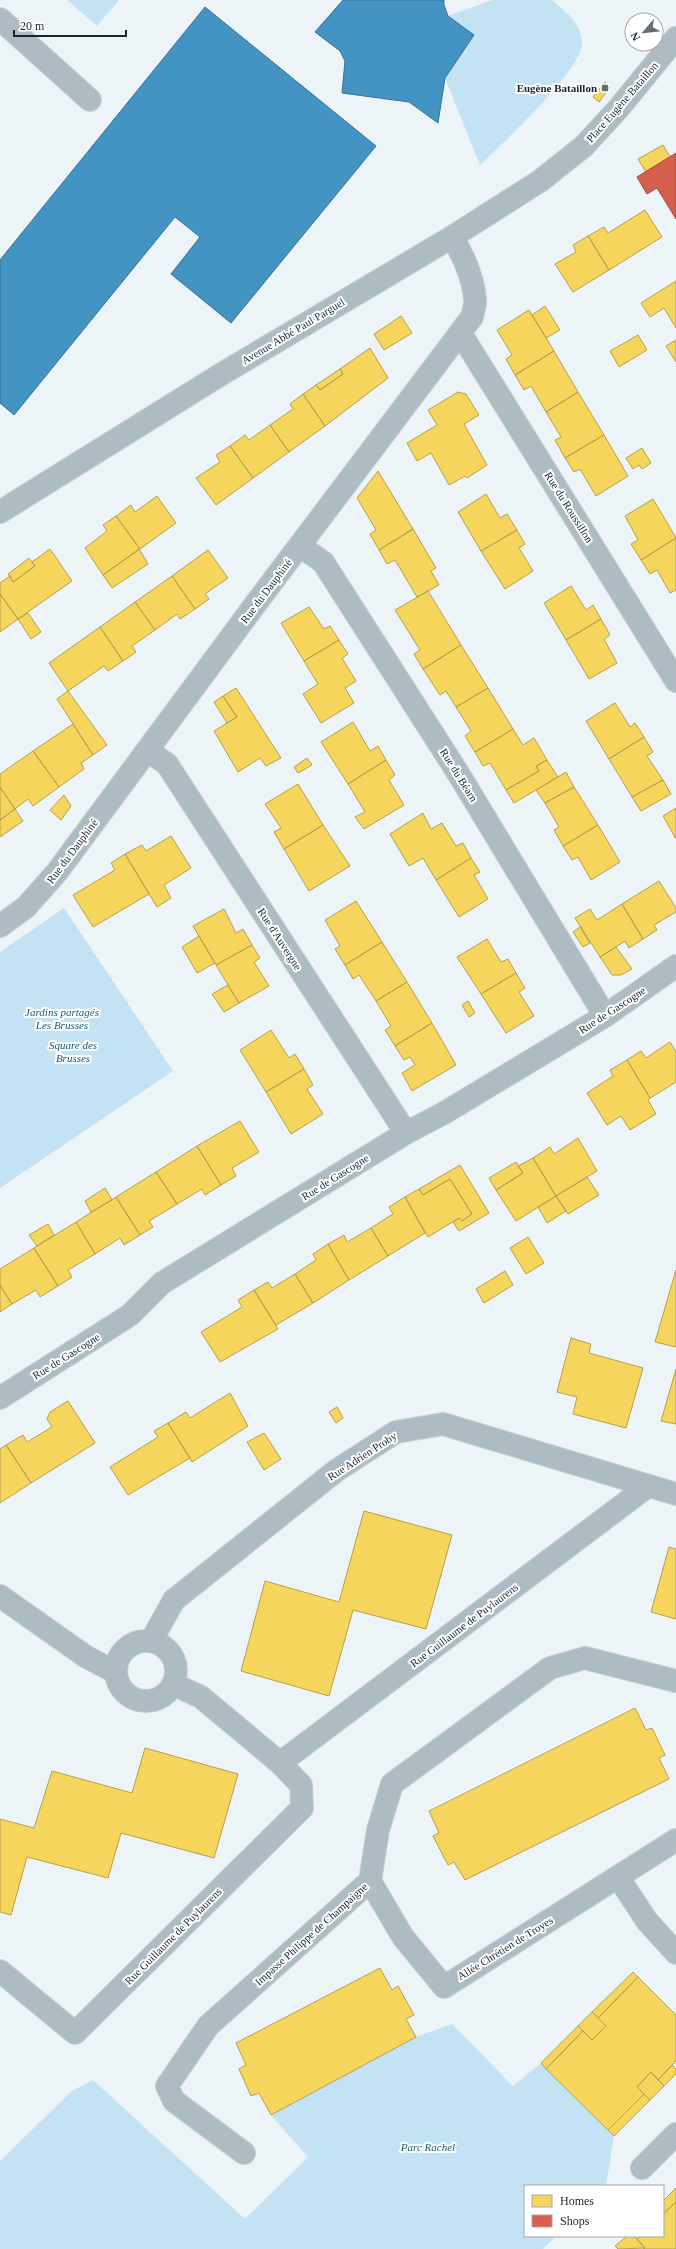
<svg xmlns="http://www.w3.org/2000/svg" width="676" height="2249" viewBox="0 0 676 2249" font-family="Georgia,serif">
	<rect width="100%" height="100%" fill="#ecf4f7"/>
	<path fill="#c3e2f3" d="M67,0H119L97,26Z
		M492,0H552C566,12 581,22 582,43C583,69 500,146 480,165L445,78L474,35L448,16Z
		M64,908L173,1071L0,1188V952Z
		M452,2024L513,2086L541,2063L614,2136L606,2186H525V2236H556L543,2249H0V2161L72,2091L93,2080L245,2219L308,2157L271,2115L416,2037Z"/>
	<path fill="#f6d55c" stroke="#b4a04e" d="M605,82L610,87L599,102L593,97Z
		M663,145L670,157L646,172L638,159Z
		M645,210L662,237L609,270L588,236L604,227L608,233Z
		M588,236L609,270L573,292L555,264L576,252L573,245Z
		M676,281V328L664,308L650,317L641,303Z
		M545,306L560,330L546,338L532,315Z
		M529,310L554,351L515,375L506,359L512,355L497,330Z
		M401,316L412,333L384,350L374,334Z
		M638,335L647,350L619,367L610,351Z
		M676,340V362L666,346Z
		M370,348L388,378L325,426L303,394L316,385L320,390L343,374L340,369Z
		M554,351L578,392L546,412L531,386L524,390L515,375Z
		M340,369L343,374L320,390L316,385Z
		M458,392L466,394L479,415L464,424L487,465L467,478L465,476L449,485L431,453L417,461L407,443L437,425L428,410Z
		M578,392L604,435L565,458L555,440L561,437L546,412Z
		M303,394L325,426L289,452L270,425L293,409L290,404Z
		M270,425L289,452L253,478L230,446L245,435L249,440Z
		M604,435L628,476L596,496L580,469L574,472L565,458Z
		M230,446L253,478L216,505L196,478L220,462L216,455Z
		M642,448L651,463L642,469L639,465L633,469L626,458Z
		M378,471L413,529L379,550L370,534L376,530L357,498Z
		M486,494L500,518L507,514L517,530L481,551L458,512Z
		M157,496L176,523L140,549L116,516L131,505L135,512Z
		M653,499L676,538L641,560L631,544L638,540L625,516Z
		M116,516L140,549L103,575L85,548L107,531L103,525Z
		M413,529L436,568L431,571L439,585L417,597L395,560L387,564L379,550Z
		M517,530L525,544L519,548L533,571L505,589L481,551Z
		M676,538V590L670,593L657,570L650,574L641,560Z
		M50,549L72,581L18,619L0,594V583L10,576L13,582L35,566L32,562Z
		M139,549L148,564L112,588L103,575Z
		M208,550L228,578L205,594L209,599L195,609L172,576Z
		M29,558L35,566L13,582L8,574Z
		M172,576L195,609L180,619L177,614L155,630L135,602Z
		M571,586L586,610L593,605L601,619L566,640L544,603Z
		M428,591L461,645L423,669L414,654L420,650L395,610Z
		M0,594L18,619L0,632Z
		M135,602L155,630L132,646L136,652L123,661L100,627Z
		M309,607L324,629L330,626L339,640L304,661L281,623Z
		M28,613L41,632L31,639L18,619Z
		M601,619L610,635L604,639L617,663L589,679L566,640Z
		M100,627L123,661L108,671L104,666L68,691L49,663Z
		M339,640L348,654L342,658L356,681L345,688L354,703L321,723L303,694L318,684L304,661Z
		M461,645L488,688L456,707L446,691L440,695L423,669Z
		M236,688L281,758L266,766L260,758L238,772L214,731L237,717L223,696Z
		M488,688L513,729L475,752L465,736L471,731L456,707Z
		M68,691L107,745L93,755L57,699Z
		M223,696L237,717L227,723L214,702Z
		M615,703L630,727L635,723L644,737L609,759L586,721Z
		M353,722L370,751L378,746L386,760L348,784L321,742Z
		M73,724L93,755L81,763L84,769L59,787L33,751Z
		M513,729L523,745L534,738L547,760L536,766L539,771L506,790L490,763L483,766L475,752Z
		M644,737L653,752L647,756L663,780L632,797L609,759Z
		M33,751L59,787L33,806L28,799L15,809L0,787V774Z
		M307,758L312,765L298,773L294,767Z
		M386,760L395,775L389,780L404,805L364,829L355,817L365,812L348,784Z
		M547,760L558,777L514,803L506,790L539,771L536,766Z
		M566,772L574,787L545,803L536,790Z
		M663,780L671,794L641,811L632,797Z
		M298,784L323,825L284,849L274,832L281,828L265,804Z
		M0,787L15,809L0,820Z
		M574,787L598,825L563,846L554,830L559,827L545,803Z
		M64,795L71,806L61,820L50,810Z
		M676,808V839L663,816Z
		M15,809L23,821L0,837V820Z
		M423,813L431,829L442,823L456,846L463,843L471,858L436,880L423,858L409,866L390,834Z
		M323,825L350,866L309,891L284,849Z
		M598,825L620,862L591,880L578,857L572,860L563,846Z
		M171,836L191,868L164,885L171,898L157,907L125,854L142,845L146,851Z
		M125,854L149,894L93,927L73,895L115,870L111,863Z
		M471,858L480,872L474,875L488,899L459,917L436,880Z
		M659,881L676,908V912L654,925L657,930L643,939L622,904Z
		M356,901L382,942L345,965L335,949L340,946L325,920Z
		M622,904L643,939L629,948L625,941L600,957L575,918L590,909L597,920Z
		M224,909L236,933L243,929L252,945L216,965L193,926Z
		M580,927L590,943L583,947L573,932Z
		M199,936L215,963L197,973L182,947Z
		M487,939L501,962L508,959L516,973L481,994L457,957Z
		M382,942L407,982L376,1001L359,975L353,979L345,965Z
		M252,945L260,958L254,962L269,986L239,1003L216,965Z
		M616,947L632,969L621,975H612L600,957Z
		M516,973L525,988L519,992L534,1016L506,1033L481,994Z
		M407,982L432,1023L395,1046L385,1030L391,1026L376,1001Z
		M228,985L239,1003L224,1012L212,994Z
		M468,1001L475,1013L469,1017L462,1005Z
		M432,1023L456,1065L412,1091L402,1073L415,1065L410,1057L404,1060L395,1046Z
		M271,1030L289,1058L295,1054L304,1069L266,1092L240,1050Z
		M670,1042L676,1052V1082L650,1098L627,1060L641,1051L646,1058Z
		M627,1060L650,1098L648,1100L656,1114L630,1130L621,1116L607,1125L587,1093L613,1076L610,1070Z
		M304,1069L313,1085L307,1089L323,1114L291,1134L266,1092Z
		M240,1121L259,1152L232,1168L236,1176L221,1185L197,1146Z
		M578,1138L597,1171L556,1196L533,1158L550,1147L554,1154Z
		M197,1146L221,1185L205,1195L202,1189L177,1204L156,1172Z
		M533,1158L556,1196L516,1221L496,1190L523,1173L518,1166Z
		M516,1162L523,1173L496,1190L489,1178Z
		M460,1165L489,1213L459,1231L453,1222L459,1218L462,1221L472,1214L450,1179L423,1195L419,1189Z
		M156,1172L177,1204L149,1221L153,1227L140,1235L116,1197Z
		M587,1177L599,1195L568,1214L556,1196Z
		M450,1179L472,1214L462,1221L459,1218L428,1237L405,1197L419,1189L423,1195Z
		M105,1188L112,1200L91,1212L85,1201Z
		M556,1196L566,1211L547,1223L538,1207Z
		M116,1197L140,1235L124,1245L120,1238L95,1254L76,1222Z
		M405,1197L425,1233L388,1256L371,1228L393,1214L389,1207Z
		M76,1222L95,1254L68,1270L72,1277L58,1286L34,1248Z
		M48,1224L54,1235L37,1246L29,1235Z
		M371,1228L388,1256L349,1280L328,1244L344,1235L347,1242Z
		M528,1237L544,1263L526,1274L510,1248Z
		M328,1244L349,1280L313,1303L295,1274L316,1260L313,1254Z
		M34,1248L58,1286L40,1297L36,1290L12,1304L0,1285V1269Z
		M676,1270V1347L655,1342Z
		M505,1271L513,1285L484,1303L476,1289Z
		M295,1274L313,1303L276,1325L254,1290L268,1282L272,1288Z
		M0,1285L12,1304L0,1312Z
		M254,1290L278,1329L220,1362L201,1332L242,1307L238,1300Z
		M571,1338L591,1344L589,1353L643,1368L626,1428L573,1414L577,1397L557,1392Z
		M676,1369V1424L661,1421Z
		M230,1393L248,1426L192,1462L168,1423L186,1412L190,1418Z
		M68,1401L95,1443L31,1483L6,1445L23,1435L27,1442L52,1427L47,1419L50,1412Z
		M337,1407L343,1418L336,1423L329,1412Z
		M168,1423L190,1458L128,1495L110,1467L158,1437L154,1431Z
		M264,1433L281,1459L264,1470L247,1442Z
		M6,1445L31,1483L0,1503V1449Z
		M364,1511L452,1535L426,1629L353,1610L329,1696L241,1671L265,1581L339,1602Z
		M669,1547L676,1549V1619L651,1612Z
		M635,1708L646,1730L652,1728L665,1755L659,1758L669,1779L465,1880L454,1862L448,1865L433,1836L439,1833L429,1811Z
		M145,1748L238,1774L214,1858L121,1833L108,1878L27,1857L11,1915L0,1912V1819L34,1828L52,1771L132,1793Z
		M380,1968L392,1990L398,1986L414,2015L406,2019L416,2037L271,2115L259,2093L251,2096L239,2069L246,2065L236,2043Z
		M633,1972L638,1977L598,2018L592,2012Z
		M638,1977L676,2015V2061L658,2080L651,2072L637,2087L644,2094L608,2130L546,2069L583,2031L592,2040L606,2026L598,2018Z
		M592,2012L606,2026L592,2040L578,2026Z
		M578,2026L583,2031L546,2069L541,2063Z
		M672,2065L676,2069V2074L664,2086L658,2080Z
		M651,2072L664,2086L650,2100L637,2087Z
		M644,2094L650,2100L614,2136L608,2130Z
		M676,2188V2202L663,2214V2201Z
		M676,2202V2249H643L645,2248L637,2239L641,2236H663V2214Z
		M627,2236H634L645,2248L618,2249L615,2246Z"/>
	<path fill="#d6604d" stroke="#9d4e43" d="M676,153V219L657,188L647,194L637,177Z"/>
	<path fill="#4393c3" stroke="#367296" d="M343,0H444V5L448,16L474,35L445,78L438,123L409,102L342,93L345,61L340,51L315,32Z
		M205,7L376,146L231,323L171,274L200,237L175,217L14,415L0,403V260Z"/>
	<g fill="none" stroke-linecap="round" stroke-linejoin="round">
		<defs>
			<path id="minor" d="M0,19L90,100
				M461,334L676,681
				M0,512L220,375L452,237L540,181L584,146L618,109L676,38
				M300,546L323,562L458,773L605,1016
				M148,751L167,764L406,1133
				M0,926L26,907L57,872L260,598L472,317C473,311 476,304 475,299C473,277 463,255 452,237
				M0,1398L130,1315L162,1283L406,1133L444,1113L605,1016L676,966
				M0,1596L85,1656L115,1672
				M116 1671a30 30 0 1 1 60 0a30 30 0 1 1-60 0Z
				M151,1641L174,1600L337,1470L396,1432L443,1424L676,1494
				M280,1763L648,1486
				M618,1877L647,1921L676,1953
				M370,1881L403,1937L444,1987L676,1840
				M0,1971L75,2033L302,1808L301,1785L280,1763L201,1697L173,1684
				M244,2153L174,2101L167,2086L208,2026L370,1881L378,1830L392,1784L550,1668L585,1658L676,1681
				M642,2168L676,2134"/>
		</defs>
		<use href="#minor" stroke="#c7ced2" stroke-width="24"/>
		<use href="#minor" stroke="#adbcc3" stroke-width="22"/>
	</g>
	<rect fill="#636d73" stroke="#fff" stroke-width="1.5" x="601" y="84" width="8" height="8" rx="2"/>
	<g text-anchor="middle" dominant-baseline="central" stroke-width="4" stroke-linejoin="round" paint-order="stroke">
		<g font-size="11" font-weight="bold" fill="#19252c" stroke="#fff" text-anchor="end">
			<text x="597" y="88">Eugène Bataillon</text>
		</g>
		<g font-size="11" fill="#19252c" stroke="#fff">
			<text transform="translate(622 102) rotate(-49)">Place Eugène Bataillon</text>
			<text transform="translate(293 331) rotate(-31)">Avenue Abbé Paul Parguel</text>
			<text transform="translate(569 507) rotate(58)">Rue du Roussillon</text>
			<text transform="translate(266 591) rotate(-53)">Rue du Dauphiné</text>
			<text transform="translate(459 775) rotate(58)">Rue du Béarn</text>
			<text transform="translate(72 851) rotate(-53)">Rue du Dauphiné</text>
			<text transform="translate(280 939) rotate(57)">Rue d'Auvergne</text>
			<text transform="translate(612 1010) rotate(-33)">Rue de Gascogne</text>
			<text transform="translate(335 1177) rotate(-32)">Rue de Gascogne</text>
			<text transform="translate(66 1356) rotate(-32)">Rue de Gascogne</text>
			<text transform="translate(362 1456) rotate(-33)">Rue Adrien Proby</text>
			<text transform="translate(464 1625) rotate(-37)">Rue Guillaume de Puylaurens</text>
			<text transform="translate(311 1934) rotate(-42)">Impasse Philippe de Champaigne</text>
			<text transform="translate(173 1936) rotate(-45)">Rue Guillaume de Puylaurens</text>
			<text transform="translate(505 1948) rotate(-32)">Allée Chrétien de Troyes</text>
		</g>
		<g font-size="11" font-style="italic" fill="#115a78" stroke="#fff">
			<text x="62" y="1012">Jardins partagés<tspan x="62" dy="13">Les Brusses</tspan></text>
			<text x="73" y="1045">Square des<tspan x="73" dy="13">Brusses</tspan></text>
			<text x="428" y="2147">Parc Rachel</text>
		</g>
	</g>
	<rect x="524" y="2185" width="140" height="52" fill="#ffffff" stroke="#a3a8ab"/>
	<rect x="532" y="2195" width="20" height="12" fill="#f6d55c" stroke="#a3a8ab"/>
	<text x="560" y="2205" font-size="12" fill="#19252c">Homes</text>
	<rect x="532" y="2215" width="20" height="12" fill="#d6604d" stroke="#a3a8ab"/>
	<text x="560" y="2225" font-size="12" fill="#19252c">Shops</text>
	<g transform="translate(644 32) rotate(242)"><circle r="19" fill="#ffffff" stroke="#a3a8ab"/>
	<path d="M0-3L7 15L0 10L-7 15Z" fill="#636d73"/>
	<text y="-6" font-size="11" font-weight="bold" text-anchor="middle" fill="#19252c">N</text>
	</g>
	<path d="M14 30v6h112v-6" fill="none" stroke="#19252c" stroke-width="2"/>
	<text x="20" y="30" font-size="12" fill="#19252c" stroke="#ffffff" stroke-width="3" paint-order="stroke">20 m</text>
</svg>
